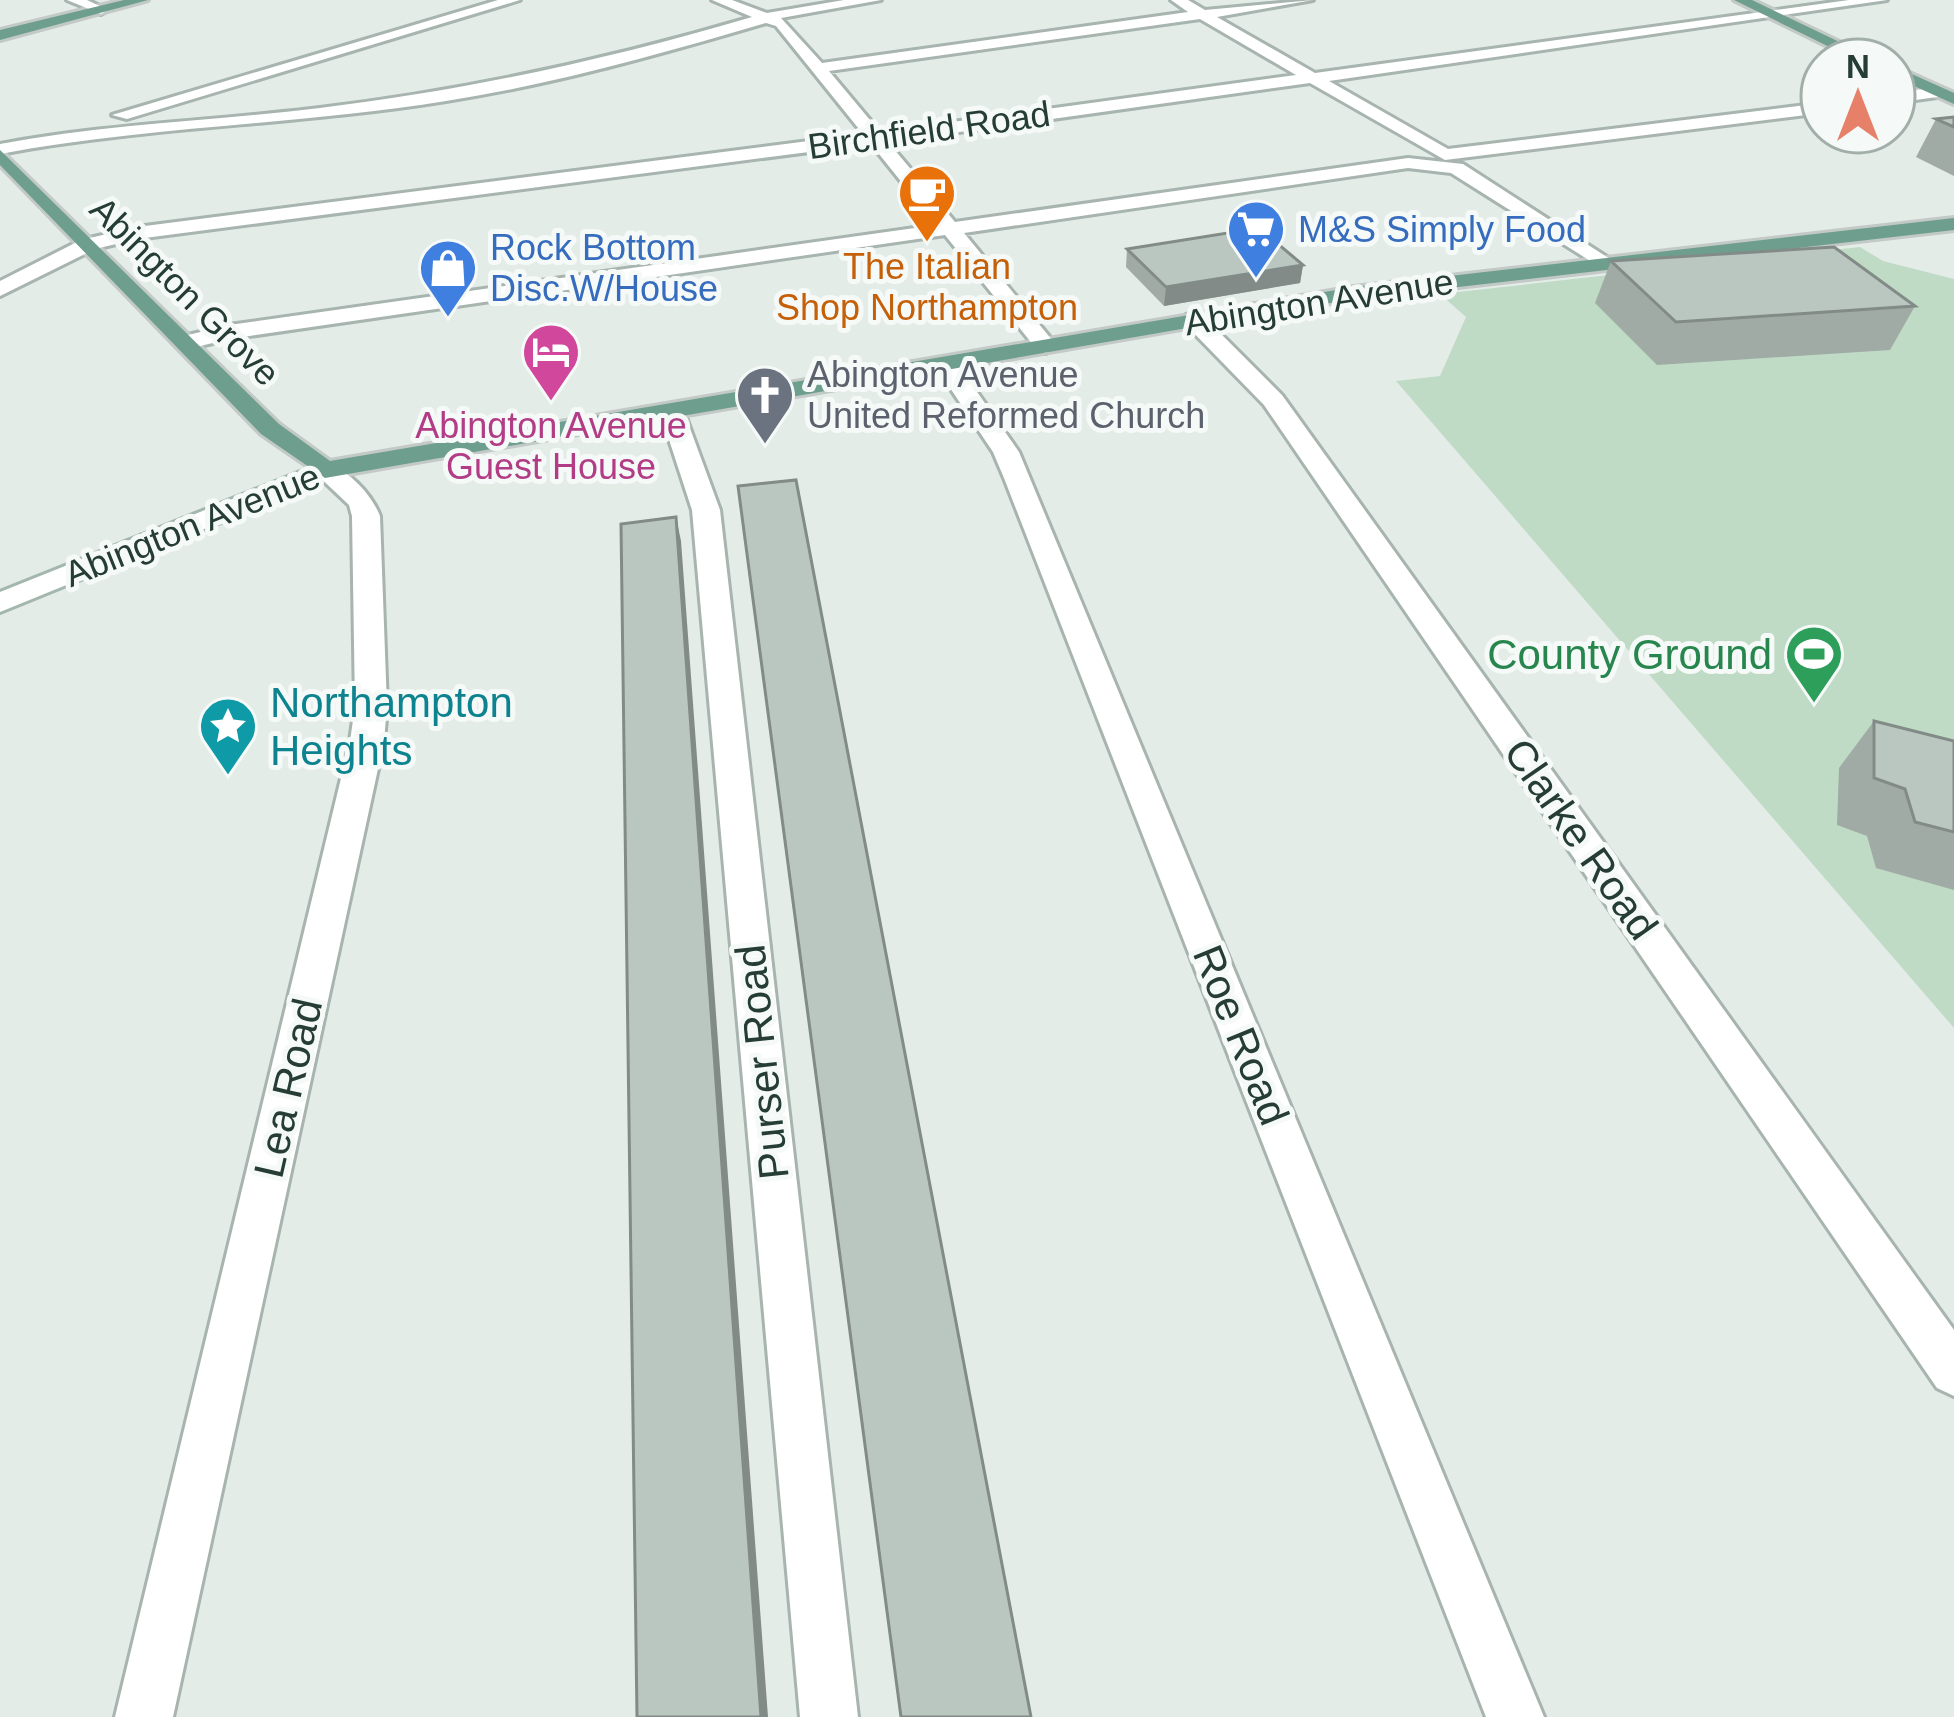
<svg xmlns="http://www.w3.org/2000/svg" width="1954" height="1717" viewBox="0 0 1954 1717" font-family="Arial,sans-serif">
	<rect width="100%" height="100%" fill="#e4ece8"/>
	<path fill="#bfdbc5" d="M1860,247L1883,261L1954,279V1028L1396,381L1440,376L1466,317L1440,294Z"/>
	<g fill="none" stroke-linecap="round" stroke-linejoin="round">
		<defs>
			<path id="street" d="M67,0H87L108,10L101,14Z
				M498,0H520L127,119L112,115Z
				M712,0H732L767,13L844,0H881L781,18L822,63L1188,12L1171,0H1188L1205,10L1313,0L1217,17L1315,73L1849,0H1887L1329,81L1448,149L1822,103V113L1445,160L1310,83L888,142L955,222L1408,158L1463,164L1610,259L1613,263L1603,269L1451,173L1408,168L964,233L1057,346L1046,353L1038,351L945,235L229,339L184,350L173,343L176,338L229,325L936,225L871,144L137,239L95,249L0,296V281L81,240L137,227L863,134L776,26L766,23C661,54 555,84 446,101C298,125 147,126 0,154V144C106,124 213,121 320,108C468,90 610,59 752,17ZM1200,19L1296,75L880,132L829,71Z
				M1938,87L1946,92L1944,96L1894,103V93Z
				M1194,313L1202,315L1282,395L1954,1330V1396L1937,1388L1264,405L1186,325V315Z
				M946,357L954,359L1019,452L1544,1717H1486L1004,478L993,452L934,364Z
				M672,405L684,412L720,510L858,1717H800L692,510L660,412Z
				M325,462C348,470 371,493 380,516L387,707L384,741L173,1717H115L350,741L355,707L352,516L349,505L312,470Z"/>
			<path id="secondary" d="M325,462L334,464L338,470L334,476L0,612V592Z"/>
			<path id="primary" d="M124,0H148L0,40V30Z
				M1734,0H1752L1877,60H1856Z
				M1894,66L1954,93V104L1894,77Z
				M0,150L279,424L330,461L1354,287L1954,218V230L1354,299L325,478L261,434L0,165Z"/>
		</defs>
		<use href="#street" stroke="#a7b4af" stroke-width="6"/>
		<use href="#secondary" stroke="#a3b7af" stroke-width="6"/>
		<use href="#primary" stroke="#c2c9c6" stroke-width="6"/>
		<use href="#street" fill="#fff" fill-rule="evenodd"/>
		<use href="#secondary" fill="#fff" fill-rule="evenodd"/>
		<use href="#primary" fill="#6d9e8e" fill-rule="evenodd"/>
	</g>
	<path fill="#a0aba6" d="M1954,117V176L1916,157L1936,119Z
		M1127,249L1303,265L1300,283L1164,306L1126,267Z
		M1611,261L1915,306L1890,350L1657,365L1595,303Z
		M1874,721L1954,741V890L1876,868L1867,836L1837,825L1839,768Z"/>
	<path fill="#828b87" d="M1303,265L1300,283L1164,306L1166,287Z
		M676,517L681,541L768,1717H761Z"/>
	<path fill="#bac7c1" stroke="#828b87" stroke-width="3" d="M1954,117V127L1936,119Z
		M1259,228L1303,265L1166,287L1127,249Z
		M1834,247L1915,306L1676,322L1611,261Z
		M796,480L1031,1717H901L738,486Z
		M676,517L761,1717H637L621,524Z
		M1874,721L1954,741V832L1915,822L1905,789L1874,778Z"/>
	<defs>
		<symbol id="cafe-pin" viewBox="-11 -11 22 30"><path d="M0 17L-7.5 6A9.5 9.5 0 1 1 7.5 6Z" fill="#e8710a" stroke="#f5f9f7"/><path d="M-5.5-4.5H6V0H3Q3 3.5 0 3.5H-2.5Q-5.5 3.5-5.5 0ZM3-3.2v2h1.7v-2ZM-6 4.5H4V6H-6Z" fill="#fff"/></symbol>
		<symbol id="supermarket-pin" viewBox="-11 -11 22 30"><path d="M0 17L-7.5 6A9.5 9.5 0 1 1 7.5 6Z" fill="#3f7fe0" stroke="#f5f9f7"/><path d="M-6-5.5h2.5l.6 2H6L4.5 2H-2.5L-4.4-4H-6ZM-1.5 3.2a1.3 1.3 0 1 0 .1 0ZM3 3.2a1.3 1.3 0 1 0 .1 0Z" fill="#fff"/></symbol>
		<symbol id="shop-pin" viewBox="-11 -11 22 30"><path d="M0 17L-7.5 6A9.5 9.5 0 1 1 7.5 6Z" fill="#3f7fe0" stroke="#f5f9f7"/><path d="M-5-2.5h2.3a2.7 3.5 0 0 1 5.4 0H5L5.5 6h-11ZM-1.5-2.5h3a1.5 2.3 0 0 0-3 0Z" fill="#fff"/></symbol>
		<symbol id="hotel-pin" viewBox="-11 -11 22 30"><path d="M0 17L-7.5 6A9.5 9.5 0 1 1 7.5 6Z" fill="#d1479c" stroke="#f5f9f7"/><path d="M-6-4.5h1.5V1H6V5H4.5V3h-9V5H-6ZM-4 0a1.8 1.8 0 1 1 3.6 0ZM.5 0V-2.5h3Q6-2.5 6 0Z" fill="#fff"/></symbol>
		<symbol id="church-pin" viewBox="-11 -11 22 30"><path d="M0 17L-7.5 6A9.5 9.5 0 1 1 7.5 6Z" fill="#6b7280" stroke="#f5f9f7"/><path d="M-1.2-6h2.4v3.5h3.3v2.4h-3.3V6h-2.4V-.1h-3.3v-2.4h3.3Z" fill="#fff"/></symbol>
		<symbol id="stadium-pin" viewBox="-11 -11 22 30"><path d="M0 17L-7.5 6A9.5 9.5 0 1 1 7.5 6Z" fill="#2e9e5b" stroke="#f5f9f7"/><path d="M0-5a6.5 5 0 1 0 0 10a6.5 5 0 1 0 0-10ZM-3.5-1.8h7v3.6h-7Z" fill="#fff"/></symbol>
		<symbol id="sight-pin" viewBox="-11 -11 22 30"><path d="M0 17L-7.5 6A9.5 9.5 0 1 1 7.5 6Z" fill="#0f9aa8" stroke="#f5f9f7"/><path d="M0-6L1.8-2.2L6-1.7L2.9 1.2L3.7 5.4L0 3.3L-3.7 5.4L-2.9 1.2L-6-1.7L-1.8-2.2Z" fill="#fff"/></symbol>
	</defs>
	<g fill-rule="evenodd">
		<use href="#cafe-pin" x="894" y="160" width="66" height="90"/>
		<use href="#supermarket-pin" x="1223" y="196" width="66" height="90"/>
		<use href="#shop-pin" x="415" y="235" width="66" height="90"/>
		<use href="#hotel-pin" x="518" y="319" width="66" height="90"/>
		<use href="#church-pin" x="732" y="362" width="66" height="90"/>
		<use href="#stadium-pin" x="1781" y="621" width="66" height="90"/>
		<use href="#sight-pin" x="195" y="693" width="66" height="90"/>
	</g>
	<g text-anchor="middle" dominant-baseline="central" stroke-width="10" stroke-linejoin="round" paint-order="stroke">
		<g font-size="36" fill="#253d35" stroke="#f5f9f7">
			<text transform="translate(929 130) rotate(-8)">Birchfield Road</text>
			<text transform="translate(185 291) rotate(45)">Abington Grove</text>
			<text transform="translate(1319 302) rotate(-9)">Abington Avenue</text>
			<text transform="translate(192 525) rotate(-22)">Abington Avenue</text>
		</g>
		<g font-size="36" fill="#366cbe" stroke="#f5f9f7" text-anchor="start">
			<text x="1298" y="229">M&amp;S Simply Food</text>
			<text x="490" y="247">Rock Bottom<tspan x="490" dy="41">Disc.W/House</tspan></text>
		</g>
		<g font-size="36" fill="#c56008" stroke="#f5f9f7">
			<text x="927" y="266">The Italian<tspan x="927" dy="41">Shop Northampton</tspan></text>
		</g>
		<g font-size="36" fill="#5b616d" stroke="#f5f9f7" text-anchor="start">
			<text x="807" y="374">Abington Avenue<tspan x="807" dy="41">United Reformed Church</tspan></text>
		</g>
		<g font-size="36" fill="#b23c85" stroke="#f5f9f7">
			<text x="551" y="425">Abington Avenue<tspan x="551" dy="41">Guest House</tspan></text>
		</g>
		<g font-size="42" fill="#27864d" stroke="#f5f9f7" text-anchor="end">
			<text x="1772" y="654">County Ground</text>
		</g>
		<g font-size="42" fill="#0d838f" stroke="#f5f9f7" text-anchor="start">
			<text x="270" y="702">Northampton<tspan x="270" dy="48">Heights</tspan></text>
		</g>
		<g font-size="42" fill="#253d35" stroke="#f5f9f7">
			<text transform="translate(1581 839) rotate(55)">Clarke Road</text>
			<text transform="translate(1241 1035) rotate(68)">Roe Road</text>
			<text transform="translate(762 1062) rotate(-96)">Purser Road</text>
			<text transform="translate(288 1088) rotate(-77)">Lea Road</text>
		</g>
	</g>
	<g transform="translate(1858 96)"><circle r="57" fill="#f5f9f7" stroke="#a2aea9" stroke-width="3"/>
	<path d="M0-9L21 45L0 30L-21 45Z" fill="#e68069"/>
	<text y="-18" font-size="33" font-weight="bold" text-anchor="middle" fill="#253d35">N</text>
	</g>
</svg>
